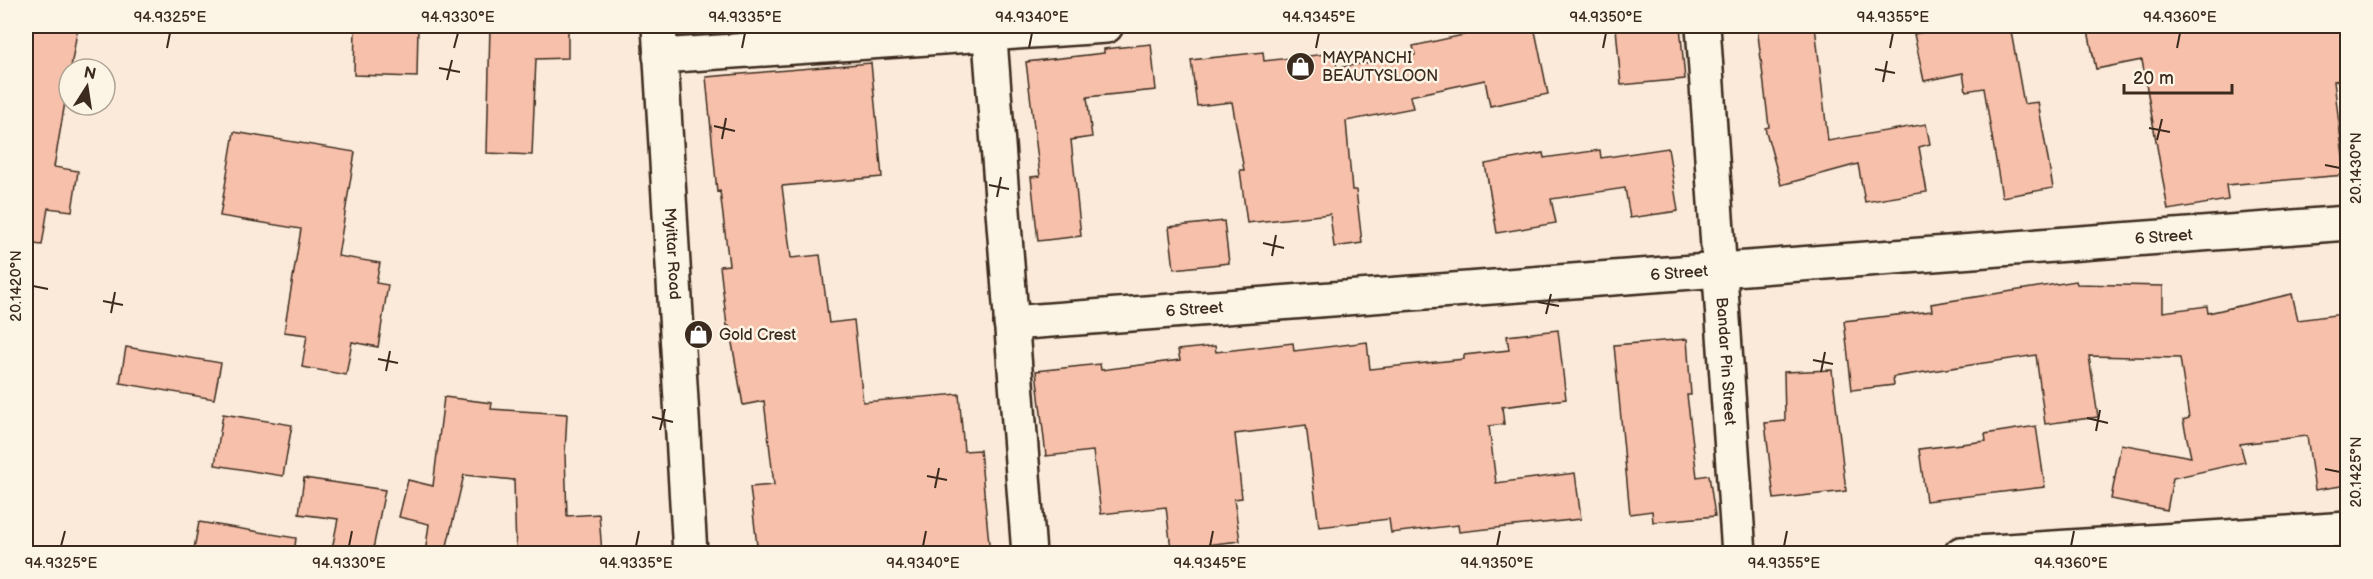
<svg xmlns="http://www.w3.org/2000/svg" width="2373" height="579" viewBox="0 0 2373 579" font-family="'Balsamiq Sans',sans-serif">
	<rect width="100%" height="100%" fill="#fbead9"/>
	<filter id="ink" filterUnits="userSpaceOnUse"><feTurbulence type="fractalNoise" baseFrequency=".0167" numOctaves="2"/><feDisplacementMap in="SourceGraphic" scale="12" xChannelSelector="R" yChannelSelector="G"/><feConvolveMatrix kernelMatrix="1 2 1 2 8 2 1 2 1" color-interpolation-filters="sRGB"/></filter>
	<g filter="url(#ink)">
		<path fill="#f7c0aa" stroke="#3b2a1e" stroke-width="1.5" d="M26,26H78L54,167L78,171L72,211L48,208L42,245L26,243Z
			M355,26H418L417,77L354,75Z
			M490,26H568V58L536,59L532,155L487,153Z
			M1504,26H1534L1548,94L1490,106L1485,80L1410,96L1413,108L1346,121L1352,190H1356L1362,243L1334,247L1330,214L1247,223L1240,170H1244L1232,102L1197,106L1191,60L1263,52L1264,61L1335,53L1337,68L1415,55L1413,46Z
			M1648,26H1680L1685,79L1621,85L1616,28Z
			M1757,26H1815L1828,141L1926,124L1930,144L1919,147L1927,192L1865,202L1858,164L1781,185L1765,128L1769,127Z
			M1956,26H2010L2024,104L2038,102L2053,188L2002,197L1984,88L1966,91L1963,73L1924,81L1914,34Z
			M2087,26H2348V79L2334,81L2345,175L2226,185L2228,200L2168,210L2142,60L2096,69Z
			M1151,44L1156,90L1087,97L1092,137L1071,140L1081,236L1038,241L1031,177L1040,176L1026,62L1104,53V49Z
			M871,63L882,177L782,186L791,258L820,255L829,323L854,320L863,402L959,394L964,451L980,450L990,554H833L832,549L795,554H758L750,487L774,485L764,401L743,405L729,326H727L720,266L729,265L720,191L717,192L706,77Z
			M234,132L355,152L338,256L380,263L376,283L388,285L378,347L352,342L346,375L302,367L307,335L284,332L301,229L220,216Z
			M1668,148L1678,211L1630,218L1625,188L1551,199L1556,223L1497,233L1485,164L1543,153L1544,158L1600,150L1601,158Z
			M1224,221L1229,263L1174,269L1169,227Z
			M2076,281L2077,284L2163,286V312L2207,306L2208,313L2292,294L2298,320L2342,314L2348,360V485L2315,490L2307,436L2240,444L2245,462L2173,478L2167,510L2111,499L2121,444L2191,457L2183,420L2189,418L2180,358L2089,356L2098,417L2045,424L2036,355L1893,377L1894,385L1852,390L1844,321L1932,311L1931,304Z
			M1558,330L1566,399L1502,407L1504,424L1489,426L1496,483L1575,473L1581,519L1459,532L1458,525L1391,533L1389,519L1319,527L1306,425L1235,434L1242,498L1234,499L1240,541L1171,549L1166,507L1101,514L1093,451L1046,456L1036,371L1100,364L1101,370L1180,360L1178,350L1215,346L1216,352L1293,343L1294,351L1367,342L1370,369L1464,359V355L1509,350L1507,336Z
			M1687,339L1691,395H1687L1697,477L1709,475L1715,516L1653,522L1652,511L1630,514L1614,345Z
			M126,347L221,363L214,399L120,383Z
			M1832,370L1846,491L1774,499L1765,423L1785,421L1784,372Z
			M444,397L492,403L491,409L567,414L565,454L567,516L599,514L602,554H516L514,480L464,475L445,554H425L429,524L399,517L408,480L433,486Z
			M223,414L292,425L283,476L215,465Z
			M2036,426L2045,487L1926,501L1919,449L1986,441L1985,434Z
			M304,478L385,490L372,554H331L338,519L299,514Z
			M199,522L296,538L294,554H193Z"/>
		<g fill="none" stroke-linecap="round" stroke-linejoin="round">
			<defs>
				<g id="street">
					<path id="s1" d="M659,26L690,554"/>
					<path d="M989,26L1029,554"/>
					<path id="s2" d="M1703,26L1739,554"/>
					<path d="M660,56L1106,26"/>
					<path id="s3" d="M1011,323L2348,223"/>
					<path d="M1961,554L2348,529"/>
				</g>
			</defs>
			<use href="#street" stroke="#3b2a1e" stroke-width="38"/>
			<use href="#street" stroke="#fcf5e5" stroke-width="33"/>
		</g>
	</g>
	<path fill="none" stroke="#3b2a1e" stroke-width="2" d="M167,48L170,33M454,48L458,33M742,48L745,33M1029,48L1032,33M1316,48L1319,33M1603,48L1606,33M1890,48L1893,33M2177,48L2180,33M439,68L460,72M1875,69L1895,73M447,80L452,60M1883,82L1887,61M714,126L735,131M2149,128L2170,132M722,139L726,118M2157,140L2162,119M2325,165L2340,168M989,185L1009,189M997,197L1001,177M1263,243L1284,248M1272,256L1276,235M33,286L48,289M103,301L123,305M1538,302L1559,306M111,313L115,292M1546,314L1551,294M378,359L398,363M1813,360L1833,364M386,371L390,351M1821,372L1825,352M652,417L673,422M2087,418L2108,423M660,430L665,409M2096,431L2100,410M2325,469L2340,472M927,476L947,480M935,488L939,468M61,546L65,531M349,546L352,531M636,546L639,531M923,546L926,531M1210,546L1213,531M1497,546L1500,531M1784,546L1787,531M2071,546L2074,531"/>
	<defs>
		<symbol id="shop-disc" viewBox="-11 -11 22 22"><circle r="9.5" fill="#3b2a1e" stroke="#fcf5e5"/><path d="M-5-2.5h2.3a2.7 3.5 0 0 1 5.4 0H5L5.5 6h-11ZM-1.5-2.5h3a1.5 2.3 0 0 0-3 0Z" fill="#fff"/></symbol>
	</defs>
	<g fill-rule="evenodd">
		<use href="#shop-disc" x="1284" y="50" width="33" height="33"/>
		<use href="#shop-disc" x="682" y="318" width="33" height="33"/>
	</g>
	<g text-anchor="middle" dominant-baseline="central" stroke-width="5" stroke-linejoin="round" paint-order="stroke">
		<g font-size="16" fill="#3b2a1e" stroke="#fcf5e5" text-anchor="start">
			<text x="1322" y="58">MAYPANCHI<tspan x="1322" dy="18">BEAUTYSLOON</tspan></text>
			<text x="719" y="335">Gold Crest</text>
		</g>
		<g font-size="16" fill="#3b2a1e" stroke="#fcf5e5">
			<text stroke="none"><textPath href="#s3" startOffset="1156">6 Street</textPath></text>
			<text stroke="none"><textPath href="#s1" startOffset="228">Myittar Road</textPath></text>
			<text stroke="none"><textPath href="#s3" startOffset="670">6 Street</textPath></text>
			<text stroke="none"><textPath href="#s3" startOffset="184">6 Street</textPath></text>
			<text stroke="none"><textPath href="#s2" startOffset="336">Bandar Pin Street</textPath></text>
		</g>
	</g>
	<rect width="2373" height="579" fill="none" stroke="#fcf5e5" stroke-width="66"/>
	<g transform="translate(87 87) rotate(12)"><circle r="28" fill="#fcf5e5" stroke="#afa495" stroke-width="1.5"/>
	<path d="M0-4.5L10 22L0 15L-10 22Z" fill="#3b2a1e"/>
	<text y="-9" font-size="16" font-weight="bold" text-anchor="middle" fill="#3b2a1e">N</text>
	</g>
	<path d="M2124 84v9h108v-9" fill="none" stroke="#3b2a1e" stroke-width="3"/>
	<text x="2133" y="84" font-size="18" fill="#3b2a1e" stroke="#fcf5e5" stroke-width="4.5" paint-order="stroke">20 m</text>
	<rect x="33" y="33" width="2307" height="513" fill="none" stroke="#3b2a1e" stroke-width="2"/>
	<g font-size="15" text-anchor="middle" fill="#3b2a1e">
		<text x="170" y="22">94.9325°E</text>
		<text x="458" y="22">94.9330°E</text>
		<text x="745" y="22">94.9335°E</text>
		<text x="1032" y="22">94.9340°E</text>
		<text x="1319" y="22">94.9345°E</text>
		<text x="1606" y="22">94.9350°E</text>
		<text x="1893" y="22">94.9355°E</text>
		<text x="2180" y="22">94.9360°E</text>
		<text transform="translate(2356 168) rotate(-90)" y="5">20.1430°N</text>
		<text transform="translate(16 286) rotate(-90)" y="5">20.1420°N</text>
		<text transform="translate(2356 472) rotate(-90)" y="5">20.1425°N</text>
		<text x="61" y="568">94.9325°E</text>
		<text x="349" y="568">94.9330°E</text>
		<text x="636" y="568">94.9335°E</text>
		<text x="923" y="568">94.9340°E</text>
		<text x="1210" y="568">94.9345°E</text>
		<text x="1497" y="568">94.9350°E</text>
		<text x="1784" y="568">94.9355°E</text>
		<text x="2071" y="568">94.9360°E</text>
	</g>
</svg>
